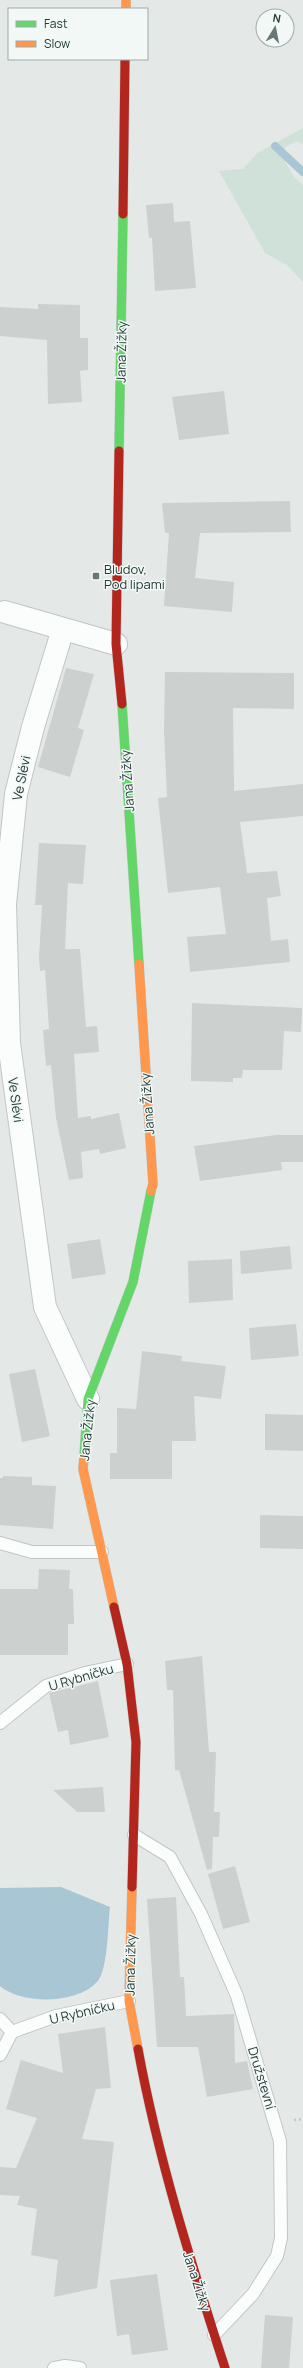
<svg xmlns="http://www.w3.org/2000/svg" width="303" height="2368" viewBox="0 0 303 2368" font-family="Manrope,sans-serif">
	<rect width="100%" height="100%" fill="#e4e9e8"/>
	<path fill="#cfe1d8" d="M303,128V144L296,141L279,151L294,177L303,185V282L287,265L265,253L219,171L243,169L257,153Z"/>
	<path fill="#a8c6d4" d="M61,1887L110,1907C108,1923 108,1971 97,1982C77,2004 22,2005 0,1986V1888Z"/>
	<g fill="none" stroke-linecap="round" stroke-linejoin="round">
		<path stroke="#a8c6d4" stroke-width="8" d="M275,146L303,172"/>
	</g>
	<path fill="#ccd0cf" d="M173,203L174,222L190,221L196,288L155,291L152,238H149L146,205Z
		M38,304L80,305V338H88V370L80,371L82,402L48,404L47,340L0,336V307L38,309Z
		M224,391L229,434L179,440L172,397Z
		M290,501L291,532L200,533L195,578L234,582L232,612L164,606L169,533H165L162,503Z
		M66,668L94,674L78,728L84,730L70,777L38,767Z
		M165,672L294,673V709L233,708L234,791L303,784V816L240,822L247,873L277,871L281,896L267,898L271,941L288,939L290,962L190,972L187,937L226,934L220,887L168,893L158,798L167,797L164,731Z
		M39,843L86,845L83,884L68,883L65,949H80L86,1027L97,1026L99,1052L74,1054L78,1118L91,1116V1119L119,1113L126,1148L100,1154L99,1149L81,1152L83,1178L69,1180L56,1118L51,1065L46,1066L43,1030L49,1029L45,970L40,971L39,957L42,905H35Z
		M192,1003L302,1008L301,1032L284,1031L282,1070H243L242,1078H233V1082L191,1081Z
		M276,1135H303V1162H281L282,1170L200,1181L194,1146Z
		M100,1239L106,1274L72,1279L67,1244Z
		M290,1246L292,1269L241,1274L240,1251Z
		M232,1259L233,1300L189,1303L188,1261Z
		M296,1324L299,1356L251,1360L249,1328Z
		M142,1351L182,1356L181,1361L226,1366L221,1399L194,1396L196,1441H172V1479H110V1453H117V1408L136,1409Z
		M35,1369L50,1436L22,1442L9,1374Z
		M265,1414L303,1415V1451L265,1450Z
		M3,1476L32,1477V1485L56,1486L53,1529L0,1525V1478H3Z
		M260,1515L303,1516V1549L260,1548Z
		M39,1569L70,1570L69,1589H73L74,1624H68V1655H0V1589H38Z
		M202,1656L209,1752H216L214,1812H220L219,1837H213L212,1869L207,1870L179,1770L175,1771L173,1690H167L165,1661Z
		M98,1681L109,1737L70,1745L68,1730L58,1732L49,1693Z
		M103,1787L105,1812H77L53,1790Z
		M235,1866L250,1922L223,1929L208,1874Z
		M176,1897L180,1977H184L186,2016L234,2014L235,2063L247,2061L253,2089L207,2097L198,2047H157L147,1899Z
		M105,2027L111,2088L96,2089L82,2139L114,2142L97,2288L54,2297L58,2260L31,2255L37,2209L17,2205L20,2196L0,2195V2167L16,2168L37,2118L6,2109L21,2060L63,2073L58,2034Z
		M157,2274L168,2350L132,2355L129,2334L117,2336L110,2280Z
		M265,2315L293,2317L289,2368H261Z"/>
	<g fill="none" stroke-linecap="round" stroke-linejoin="round">
		<defs>
			<path id="lane" d="M0,1543L32,1552H102
				M0,1723L46,1686L85,1673L127,1664
				M134,1835L170,1857L201,1914L237,1996L280,2141L281,2238L277,2256L253,2294L214,2335
				M0,2019L12,2032
				M0,2055L12,2032L56,2016L129,2001
				M54,2368L65,2366L80,2368"/>
			<path id="street" d="M5,612L116,644
				M63,629L33,727L16,794L5,904L9,1043L45,1307L88,1399"/>
			<path id="fast" d="M119,451L123,214
				M122,704L139,964
				M84,1457L88,1399L133,1282L151,1191"/>
			<path id="slow" d="M126,0V9
				M139,964L153,1184L151,1191
				M84,1457L83,1469L114,1607
				M132,1887L129,2001L138,2049"/>
			<path id="jam" d="M123,214L125,59
				M119,451L116,644L122,704
				M114,1607L127,1664L136,1742L132,1887
				M138,2049C158,2158 191,2263 225,2368"/>
		</defs>
		<use href="#lane" stroke="#c1c6c5" stroke-width="14"/>
		<use href="#street" stroke="#c1c6c5" stroke-width="24"/>
		<use href="#fast" stroke="#c0c6c5" stroke-width="10"/>
		<use href="#slow" stroke="#c0c6c5" stroke-width="10"/>
		<use href="#jam" stroke="#c0c6c5" stroke-width="10"/>
		<path stroke="#c1c9c8" stroke-width="2.5" stroke-dasharray="2 3" stroke-linecap="butt" d="M294,2120L303,2119"/>
		<use href="#lane" stroke="#fbfcfc" stroke-width="12"/>
		<use href="#street" stroke="#fbfcfc" stroke-width="22"/>
		<use href="#fast" stroke="#63d668" stroke-width="9"/>
		<use href="#slow" stroke="#ff974d" stroke-width="9"/>
		<use href="#jam" stroke="#b3261e" stroke-width="9"/>
	</g>
	<rect fill="#677876" stroke="#f2f8f6" stroke-width="1.5" x="92" y="572" width="8" height="8" rx="2"/>
	<g text-anchor="middle" dominant-baseline="central" stroke-width="3" stroke-linejoin="round" paint-order="stroke">
		<g font-size="13" fill="#233b39" stroke="#f2f8f6">
			<text transform="translate(121 352) rotate(-89)">Jana Žižky</text>
			<text transform="translate(21 778) rotate(-78)">Ve Slévi</text>
			<text transform="translate(127 781) rotate(-94)">Jana Žižky</text>
			<text transform="translate(16 1100) rotate(82)">Ve Slévi</text>
			<text transform="translate(147 1104) rotate(-94)">Jana Žižky</text>
			<text transform="translate(87 1430) rotate(-84)">Jana Žižky</text>
			<text transform="translate(81 1677) rotate(-16)">U Rybníčku</text>
			<text transform="translate(130 1965) rotate(-89)">Jana Žižky</text>
			<text transform="translate(82 2012) rotate(-13)">U Rybníčku</text>
			<text transform="translate(262 2078) rotate(73)">Družstevní</text>
			<text transform="translate(197 2281) rotate(72)">Jana Žižky</text>
		</g>
		<g font-size="13" fill="#233b39" stroke="#f2f8f6" text-anchor="start">
			<text x="104" y="569">Bludov,<tspan x="104" dy="15">Pod lipami</tspan></text>
		</g>
	</g>
	<rect x="8" y="8" width="140" height="52" fill="#f2f8f6" stroke="#9facaa"/>
	<rect x="16" y="21" width="20" height="6" fill="#63d668" stroke="#9facaa"/>
	<text x="44" y="28" font-size="12" fill="#233b39">Fast</text>
	<rect x="16" y="41" width="20" height="6" fill="#ff974d" stroke="#9facaa"/>
	<text x="44" y="48" font-size="12" fill="#233b39">Slow</text>
	<g transform="translate(275 28) rotate(10)"><circle r="19" fill="#f2f8f6" stroke="#9facaa"/>
	<path d="M0-3L7 15L0 10L-7 15Z" fill="#677876"/>
	<text y="-6" font-size="11" font-weight="bold" text-anchor="middle" fill="#233b39">N</text>
	</g>
</svg>
